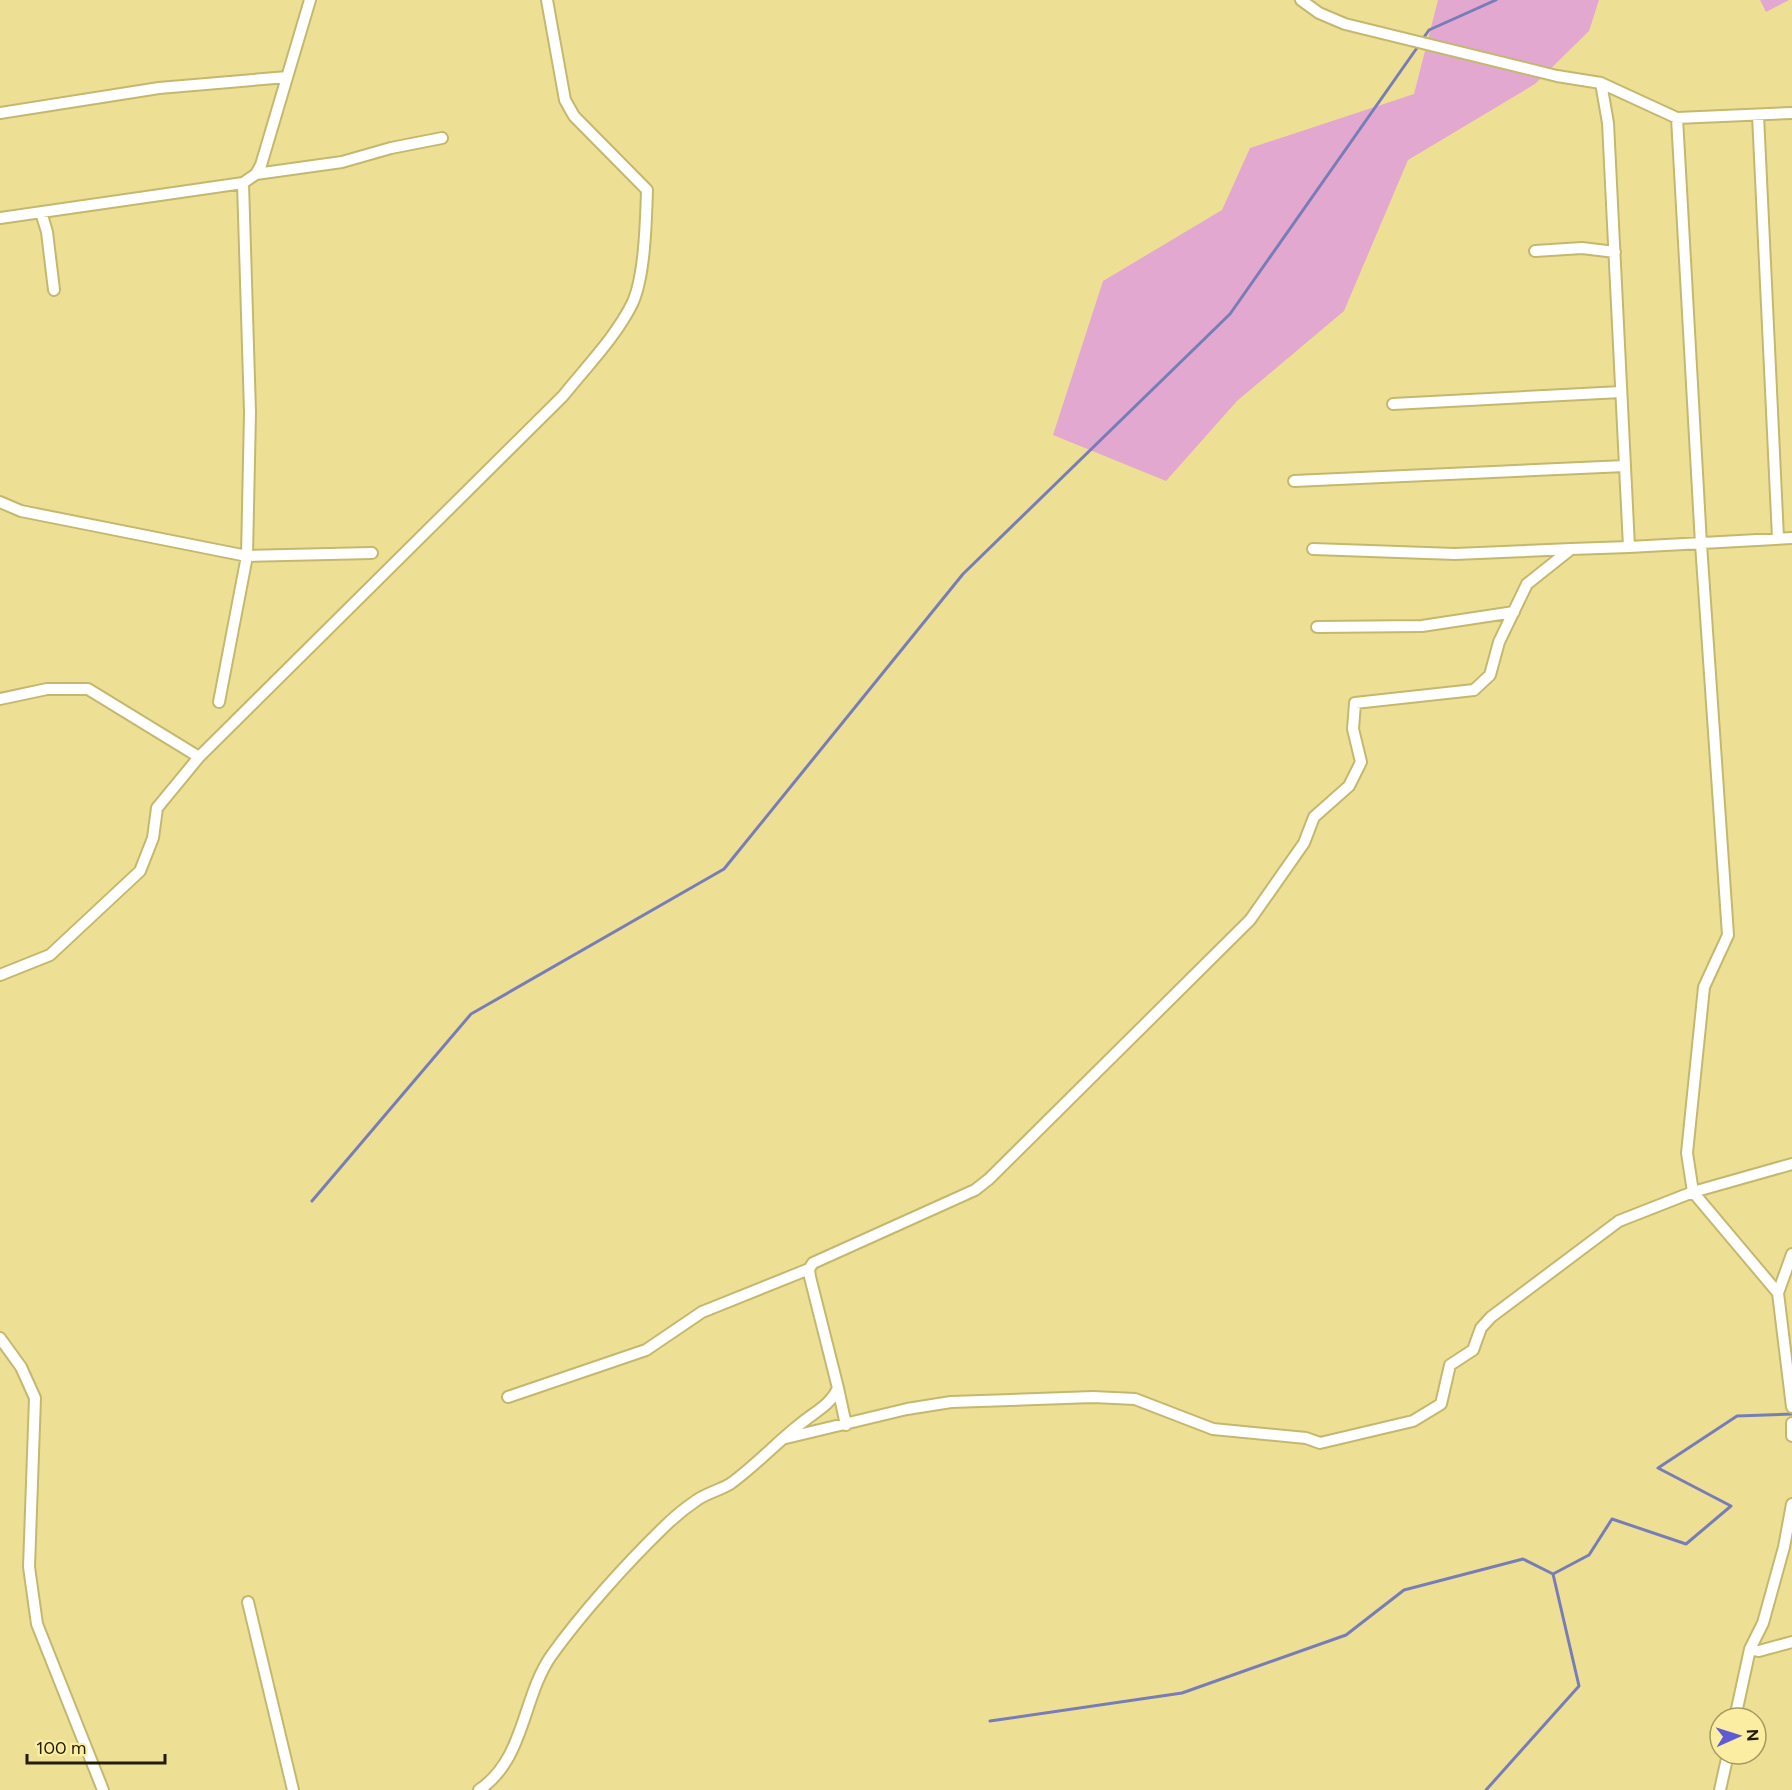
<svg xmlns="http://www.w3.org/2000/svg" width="1792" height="1790" viewBox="0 0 1792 1790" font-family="Figtree,sans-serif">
	<rect width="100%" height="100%" fill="#ede095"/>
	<path fill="#e3a8cf" d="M1438,0H1599L1589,31L1535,84L1408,160L1344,311L1237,401L1166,481L1053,435L1103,281L1222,210L1250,148L1414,94Z
		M1760,0H1789L1766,12Z"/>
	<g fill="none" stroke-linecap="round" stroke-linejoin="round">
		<path stroke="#787db7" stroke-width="3" d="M1422,40L1429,30L1496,0
			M312,1201L471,1014L724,869L963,574L1230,314L1419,45
			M990,1721L1182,1693L1346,1635L1404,1590L1523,1559L1553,1574
			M1486,1790L1579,1686L1553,1574L1589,1555L1612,1519L1686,1544L1731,1506L1658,1468L1737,1416L1792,1414"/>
		<defs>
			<path id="minor" d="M1301,0L1319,13L1345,24L1557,76L1601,83L1677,118L1792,113
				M0,113L159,88L287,77
				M1758,115L1778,538
				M1677,118L1701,544L1728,935L1704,987L1687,1153L1693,1192L1778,1293L1792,1407
				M256,174L342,162L391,148L442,138
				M41,212L47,232L54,290
				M0,218L243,183L256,174L261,165L310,0
				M1535,251L1582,248L1615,252
				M1393,404L1621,392
				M1294,481L1625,466
				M0,502L21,511L247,556L372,553
				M1629,547L1792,538
				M1313,549L1455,554L1571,549
				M1317,627L1422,626L1514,612
				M0,699L47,689H88L199,757
				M219,702L247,556L250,412L243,183
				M0,975L50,955L140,871L153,838L157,808L199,757L563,396C586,367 615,338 632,304C645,277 646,220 647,190L574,116L565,100L547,0
				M1778,1293L1792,1254
				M0,1338L21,1367L35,1398L29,1567L37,1624L103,1790
				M838,1388L846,1425
				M508,1397L646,1350L702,1312L809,1269
				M1792,1423V1436
				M786,1438L907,1409L951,1402L1093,1397L1135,1399L1213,1429L1306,1438L1320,1443L1413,1421L1441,1404L1450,1365L1473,1350L1481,1328L1491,1317L1619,1221L1693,1192L1792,1164
				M248,1602L293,1790
				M1750,1649L1759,1651L1792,1642
				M1735,1718L1750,1649L1763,1623L1784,1547L1792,1504
				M479,1790C525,1759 522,1698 551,1656C581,1614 625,1565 662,1529C672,1519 685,1508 697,1500C707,1493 720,1490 730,1484C754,1467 776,1443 799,1425C814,1412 830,1406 838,1388L810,1277L809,1269L813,1263L975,1190L989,1179L1250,920L1304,843L1314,817L1349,786L1361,762L1353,729L1355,703L1474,690L1490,675L1499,642L1527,584L1571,549L1629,547L1608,123L1601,83
				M1720,1790L1728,1754"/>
		</defs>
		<use href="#minor" stroke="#c4b86e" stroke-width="14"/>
		<use href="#minor" stroke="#fff" stroke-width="10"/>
	</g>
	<g transform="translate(1738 1736) rotate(87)"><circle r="28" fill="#fbeea2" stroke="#a49a61" stroke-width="1.5"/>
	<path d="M0-4.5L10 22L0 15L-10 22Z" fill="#5e5bd3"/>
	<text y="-9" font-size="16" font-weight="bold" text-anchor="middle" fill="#211b00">N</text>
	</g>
	<path d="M27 1754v9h138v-9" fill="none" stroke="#211b00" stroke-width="3"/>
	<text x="36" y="1754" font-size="18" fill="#211b00" stroke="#fbeea2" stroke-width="4.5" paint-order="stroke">100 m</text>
</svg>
